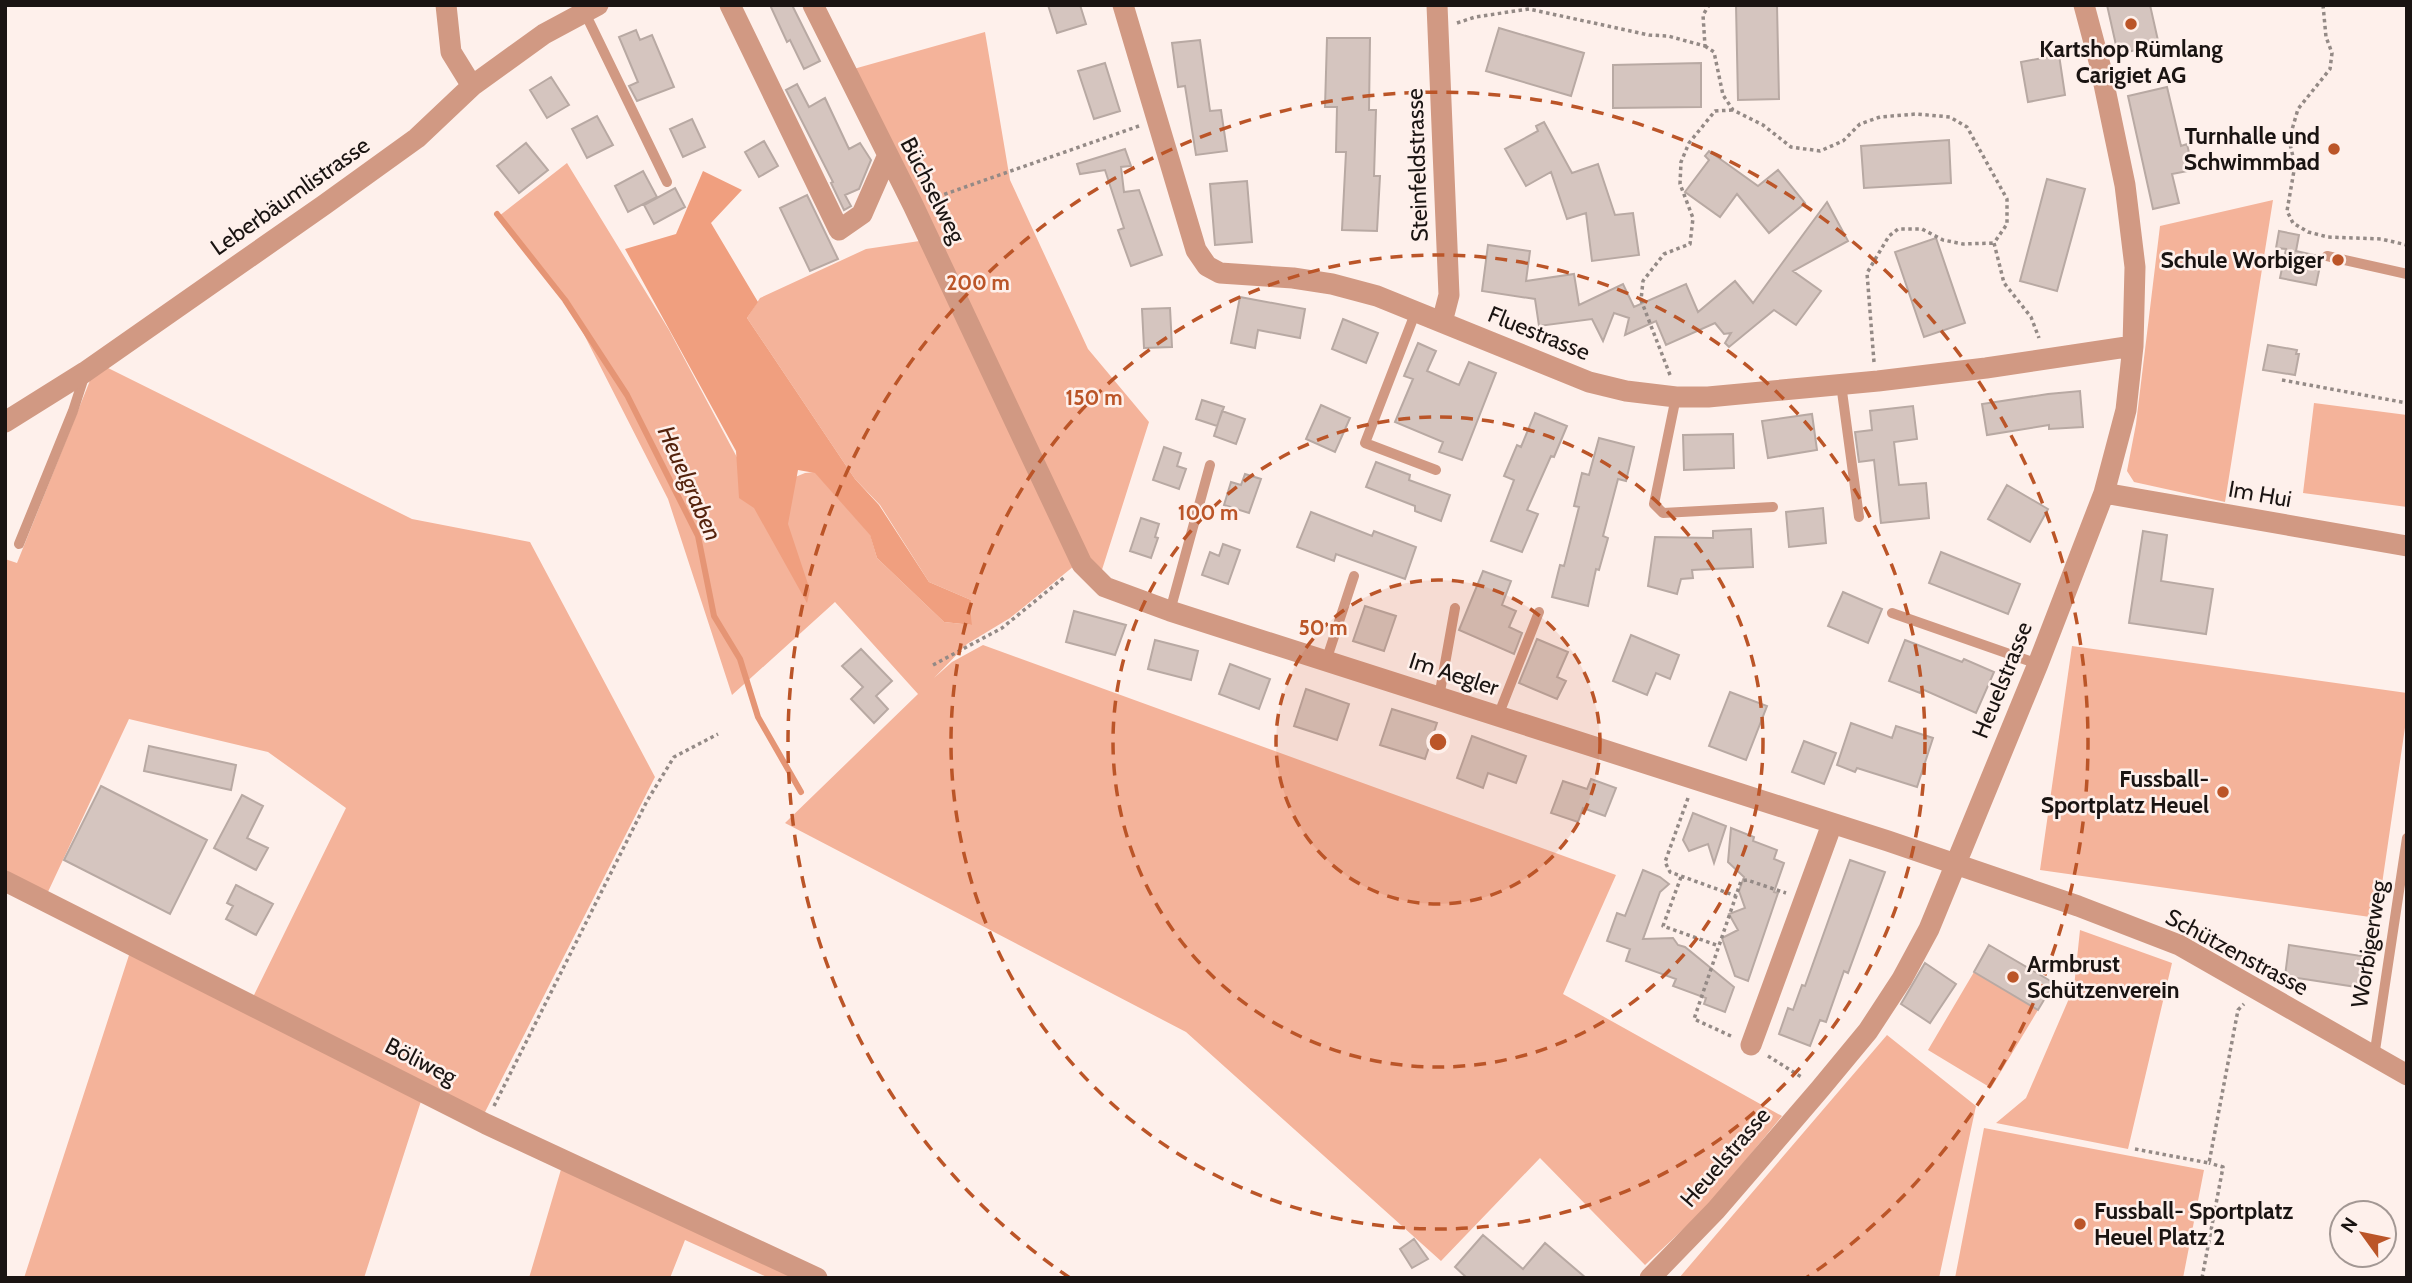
<svg xmlns="http://www.w3.org/2000/svg" width="2412" height="1283" viewBox="0 0 2412 1283" font-family="Cabin,sans-serif">
	<rect width="100%" height="100%" fill="#fef0eb"/>
	<path fill="#f4b39a" d="M985,32L1010,180L1088,349L1149,422L1100,576L1074,566L1010,618L967,644L934,678L952,662L983,645L1616,875L1563,994L1782,1116L1707,1207L1645,1265L1540,1158L1441,1261L1186,1032L785,823L918,694L835,602L732,695L668,499L572,311L499,216L567,163L669,330L756,493L805,473L815,472L870,534L877,558L944,622L972,625L971,600L929,582L880,505L855,479L747,318L760,298L866,249L933,239L850,70Z
		M2273,200L2225,502L2134,482L2127,471L2136,424L2160,226Z
		M106,367L412,519L530,542L655,777L483,1116L253,997L346,808L268,752L129,719L47,894L5,871V559L17,563L91,378Z
		M2314,403L2407,415V507L2303,493Z
		M2072,646L2407,693V714L2377,918L2040,870Z
		M2080,930L2172,963L2128,1149L1996,1123L2026,1098L2074,987Z
		M130,952L422,1098L364,1278H24Z
		M1974,972L2038,1010L1991,1088L1928,1050Z
		M1887,1035L1976,1106L1939,1278H1679Z
		M1984,1128L2204,1170L2183,1278H1955Z
		M562,1166L803,1278H769L685,1240L670,1278H529Z"/>
	<path fill="#f09f7f" d="M703,171L742,190L711,223L758,302L747,318L855,479L879,505L929,582L971,600L972,625L944,622L877,558L870,535L815,473L798,470L788,524L810,590L807,603L754,508L739,498L736,451L625,249L676,234Z"/>
	<g fill="none" stroke-linecap="round" stroke-linejoin="round">
		<path stroke="#e59575" stroke-width="6" d="M497,214L565,300L627,395L698,536L714,616L740,659L758,717L801,792"/>
	</g>
	<path fill="#d5c5bf" stroke="#b8a9a3" stroke-width="2" d="M770,5H792L820,61L804,69L790,40L787,42Z
		M1048,5H1080L1086,24L1057,33Z
		M1736,5H1777L1779,99L1738,100Z
		M2107,5H2150L2159,45L2118,54Z
		M1499,28L1584,53L1571,96L1486,71Z
		M636,30L640,40L652,35L674,87L637,101L629,86L638,82L619,37Z
		M1327,38H1370L1369,110H1376L1374,176H1380L1377,231L1342,230L1346,152H1336L1337,107H1325Z
		M1200,40L1210,111L1221,110L1227,151L1196,155L1185,86L1178,87L1172,43Z
		M2059,55L2065,95L2028,102L2021,62Z
		M1105,63L1120,111L1094,119L1078,71Z
		M1701,63V107L1613,108V65Z
		M551,77L569,105L547,118L530,90Z
		M797,84L809,107L825,98L849,149L860,143L871,160L859,189L845,195L851,206L844,210L831,183L833,182L786,90Z
		M2167,87L2181,146L2187,144L2193,170L2172,174L2179,203L2153,209L2128,96Z
		M597,116L613,145L587,158L572,129Z
		M692,119L705,147L683,157L670,129Z
		M1544,122L1572,173L1598,164L1615,215L1633,213L1639,255L1592,261L1586,213L1567,219L1551,172L1526,186L1505,149L1538,131L1536,126Z
		M1949,140L1951,183L1864,188L1861,146Z
		M764,141L778,166L759,177L745,152Z
		M526,143L548,170L519,193L497,166Z
		M1125,149L1131,166L1121,167L1124,192L1139,190L1162,255L1131,266L1118,230L1124,228L1105,170L1080,174L1077,164Z
		M1709,151L1758,186L1778,170L1805,203L1769,233L1737,194L1720,217L1685,192L1709,160L1705,156Z
		M643,171L657,197L628,212L615,186Z
		M2047,179L2085,189L2057,291L2020,281Z
		M1247,181L1252,242L1215,245L1210,184Z
		M675,188L685,207L654,224L644,205Z
		M807,195L838,259L810,271L780,208Z
		M1827,202L1848,241L1793,271L1821,291L1796,325L1774,310L1729,347L1725,343L1731,333L1724,334L1715,323L1666,345L1656,321L1625,335L1629,318L1614,313L1603,341L1592,319L1539,326L1535,299L1482,291L1488,245L1530,251L1526,281L1574,274L1579,305L1623,284L1634,307L1686,284L1698,312L1735,281L1753,303Z
		M2279,231L2299,235L2296,251L2319,256L2321,261L2316,285L2280,278L2286,249L2276,248Z
		M1936,238L1965,323L1924,337L1895,252Z
		M1240,297L1305,309L1300,338L1258,330L1255,348L1231,343Z
		M1170,308L1172,347L1144,348L1142,309Z
		M1343,319L1378,333L1366,363L1332,349Z
		M1418,343L1436,351L1427,371L1459,385L1469,362L1496,373L1462,460L1439,452L1443,442L1395,422L1413,379L1404,376Z
		M2268,345L2297,350L2296,354H2299L2295,375L2263,370Z
		M2080,391L2083,427L2049,429V425L1987,435L1982,404L2048,394Z
		M1202,400L1224,407L1217,426L1196,419Z
		M1321,405L1350,418L1335,452L1306,439Z
		M1913,406L1917,439L1894,442L1899,485L1926,483L1929,518L1881,523L1874,460L1859,462L1855,432L1872,430L1870,411Z
		M1222,411L1245,419L1236,444L1214,436Z
		M1535,413L1567,426L1554,457L1551,456L1527,510L1538,514L1522,552L1491,541L1514,480L1504,476L1517,445L1521,447Z
		M1812,414L1817,450L1768,458L1762,421Z
		M1733,434L1734,468L1684,470L1683,435Z
		M1599,438L1634,447L1626,481L1618,479L1603,536L1608,538L1599,570L1596,569L1588,606L1552,597L1560,565L1564,566L1579,507L1574,506L1582,473L1589,475Z
		M1164,447L1181,453L1177,466L1186,469L1179,489L1153,480Z
		M1376,462L1410,475L1409,480L1450,495L1441,521L1415,511V506L1366,487Z
		M1245,474L1261,479L1249,513L1224,505L1231,482L1241,485Z
		M2007,485L2048,509L2030,542L1988,519Z
		M1823,508L1826,543L1789,547L1786,512Z
		M1311,512L1372,536L1374,531L1416,547L1405,579L1336,554L1334,561L1297,547Z
		M1141,518L1159,524L1155,537L1158,538L1151,558L1130,551Z
		M1751,529L1753,567L1692,570L1693,578L1681,579L1677,594L1648,586L1655,537L1713,538V531Z
		M2143,531L2167,535L2161,581L2213,589L2206,634L2129,623Z
		M1223,544L1240,550L1228,584L1202,575L1210,552L1219,556Z
		M1941,552L2020,584L2008,614L1929,583Z
		M1483,571L1511,581L1502,605L1516,611L1509,627L1522,633L1514,654L1459,630Z
		M1843,592L1882,609L1868,643L1828,626Z
		M1365,606L1396,616L1384,651L1353,641Z
		M1074,611L1126,625L1115,655L1066,642Z
		M1631,635L1679,655L1670,679L1656,673L1647,695L1613,681Z
		M1537,639L1568,652L1557,677L1566,681L1557,699L1519,683Z
		M1155,640L1198,651L1191,680L1148,669Z
		M1905,640L1962,662L1964,659L1994,672L1976,713L1922,689L1920,693L1889,681Z
		M861,649L892,681L876,696L888,709L874,723L851,699L863,687L842,666Z
		M1230,664L1270,679L1259,709L1219,694Z
		M1306,689L1349,704L1337,740L1294,726Z
		M1730,692L1767,706L1746,760L1709,746Z
		M1392,709L1437,723L1425,759L1380,745Z
		M1851,723L1892,738L1896,726L1933,738L1917,787L1857,768L1855,772L1837,765Z
		M1472,736L1526,756L1516,783L1488,773L1483,788L1457,778Z
		M1804,741L1836,753L1824,784L1792,772Z
		M149,746L236,765L231,790L144,771Z
		M1591,779L1616,788L1605,816L1583,808L1578,822L1551,813L1563,781L1587,789Z
		M101,786L207,840L170,914L64,860Z
		M242,795L263,806L247,838L268,848L256,870L214,848Z
		M1693,813L1726,826L1714,863L1708,844L1689,851L1683,840Z
		M1731,828L1754,837L1753,841L1777,850L1774,859L1784,863L1774,892L1778,893L1748,981L1735,976L1722,938L1738,930L1729,914L1745,908L1739,891L1744,877L1728,862Z
		M1850,860L1885,872L1848,973L1844,971L1826,1022L1820,1020L1810,1046L1779,1034L1788,1008L1793,1010L1802,985L1805,986Z
		M1643,870L1660,877L1669,884L1660,892L1643,939L1673,938L1678,945L1685,947L1734,987L1725,1012L1704,1004L1706,998L1673,986L1676,979L1626,961L1630,949L1607,941L1617,913L1625,916Z
		M236,885L273,904L256,935L226,919L233,906L227,903Z
		M1989,945L2054,983L2038,1010L1974,972Z
		M2289,945L2368,957L2363,988L2285,976Z
		M1925,963L1956,984L1930,1023L1901,1004Z
		M1483,1235L1523,1269L1545,1243L1586,1278H1467L1455,1267Z
		M1414,1239L1428,1259L1412,1268L1400,1249Z"/>
	<g fill="none" stroke-linecap="round" stroke-linejoin="round">
		<path stroke="#948a86" stroke-width="3.5" stroke-dasharray="3.5 3.5" stroke-linecap="butt" d="M2323,5L2326,37L2332,53L2330,69L2298,109L2289,140L2295,165L2287,211L2293,223L2308,232L2328,237L2381,239L2407,245
			M1457,23L1475,17L1529,9L1649,35L1668,36L1705,46L1703,15L1709,5
			M1705,46L1714,52L1723,95L1733,110L1763,125L1791,147L1820,151L1843,141L1860,124L1880,117L1916,114L1950,117L1967,127L2007,199V224L1994,243L2004,283L2031,317L2039,338
			M931,199L1139,126
			M1874,362L1867,273L1889,236L1898,229H1922L1943,240L1963,244L1994,243
			M1670,375L1641,300L1643,281L1664,254L1690,244L1693,218L1680,184L1681,162L1689,143L1715,111L1732,110
			M2282,380L2407,403
			M933,665L1002,628L1066,576
			M1688,798L1665,862L1670,872L1736,896
			M1681,877L1663,926L1719,946
			M1731,1036L1694,1019L1741,881L1747,880L1786,893
			M1768,1056L1803,1078
			M494,1106L647,801L674,757L718,734
			M2135,1149L2209,1163L2238,1010L2244,1004
			M2202,1278L2223,1167L2209,1163"/>
		<path stroke="#d19983" stroke-width="10" d="M585,13L667,182
			M2327,256L2407,274
			M1416,311L1365,443L1436,470
			M1841,384L1859,517
			M1676,397L1654,504L1663,513L1773,507
			M19,544L73,411L85,374
			M1170,611L1210,465
			M1892,613L2038,664
			M1326,661L1354,576
			M1439,697L1455,608
			M1498,716L1539,612
			M2374,1057L2407,838"/>
		<path stroke="#d19983" stroke-width="21" d="M446,5L451,52L472,86
			M730,5L839,230L862,214L887,157
			M813,5L913,205L1082,564L1105,587L1170,611L1888,841L2078,906L2179,945L2407,1075
			M1123,5L1196,250L1207,266L1220,273L1293,278L1332,284L1377,296L1589,382L1626,391L1676,397H1708L1878,381L1986,368L2133,346
			M1437,5L1449,295L1442,322
			M5,422L85,372L324,205L417,138L472,86L544,34L598,5
			M2104,493L2407,546
			M5,881L486,1124L817,1278
			M1751,1045L1832,824
			M1650,1278L1716,1210L1820,1089L1868,1031L1902,979L1929,929L2038,664L2104,493L2126,410L2133,346L2135,267L2125,185L2100,65L2084,5"/>
	</g>
	<circle cx="1438" cy="742" r="162" fill="#bb5528" fill-opacity=".12"/>
	<g fill="none" stroke="#bb5528" stroke-width="3.5" stroke-dasharray="12 9">
		<circle cx="1438" cy="742" r="162"/>
		<circle cx="1438" cy="742" r="325"/>
		<circle cx="1438" cy="742" r="487"/>
		<path d="M1070 1278A650 650 0 1 1 1806 1278"/>
	</g>
	<g fill="#bb5528" stroke="#fef0eb" stroke-width="2.5">
		<circle cx="2131" cy="24" r="7"/>
		<circle cx="2334" cy="149" r="7"/>
		<circle cx="2338" cy="260" r="7"/>
		<circle cx="2223" cy="792" r="7"/>
		<circle cx="2013" cy="977" r="7"/>
		<circle cx="2080" cy="1224" r="7"/>
	</g>
	<g text-anchor="middle" dominant-baseline="central" stroke-width="5" stroke-linejoin="round" paint-order="stroke">
		<g font-size="23" font-weight="bold" fill="#1a1412" stroke="#fef0eb" text-anchor="end">
			<text x="2131" y="49" text-anchor="middle">Kartshop Rümlang<tspan x="2131" dy="26">Carigiet AG</tspan></text>
			<text x="2320" y="136">Turnhalle und<tspan x="2320" dy="26">Schwimmbad</tspan></text>
			<text x="2324" y="260">Schule Worbiger</text>
			<text x="2209" y="779">Fussball-<tspan x="2209" dy="26">Sportplatz Heuel</tspan></text>
			<text x="2027" y="964" text-anchor="start">Armbrust<tspan x="2027" dy="26">Schützenverein</tspan></text>
			<text x="2094" y="1211" text-anchor="start">Fussball- Sportplatz<tspan x="2094" dy="26">Heuel Platz 2</tspan></text>
		</g>
		<g font-size="23" fill="#1a1412" stroke="#fef0eb">
			<text transform="translate(1417 165) rotate(-92)">Steinfeldstrasse</text>
			<text transform="translate(933 190) rotate(63)">Büchselweg</text>
			<text transform="translate(290 196) rotate(-35)">Leberbäumlistrasse</text>
			<text transform="translate(1539 333) rotate(22)">Fluestrasse</text>
			<text transform="translate(2260 494) rotate(10)">Im Hui</text>
			<text transform="translate(1454 674) rotate(18)">Im Aegler</text>
			<text transform="translate(2002 680) rotate(-68)">Heuelstrasse</text>
			<text transform="translate(2369 944) rotate(-81)">Worbigerweg</text>
			<text transform="translate(2237 952) rotate(28)">Schützenstrasse</text>
			<text transform="translate(421 1061) rotate(27)">Böliweg</text>
			<text transform="translate(1725 1157) rotate(-49)">Heuelstrasse</text>
		</g>
		<g font-size="24" font-style="italic" fill="#54220c" stroke="#fef0eb">
			<text transform="translate(690 483) rotate(66)">Heuelgraben</text>
		</g>
	</g>
	<circle cx="1438" cy="742" r="10" fill="#bb5528" stroke="#fef0eb" stroke-width="3.5"/>
	<g font-size="21" text-anchor="middle" font-weight="bold" fill="#bb5528" stroke="#fef0eb" stroke-width="5" stroke-linejoin="round" paint-order="stroke">
		<text x="978" y="290">200 m</text>
		<text x="1094" y="405">150 m</text>
		<text x="1208" y="520">100 m</text>
		<text x="1323" y="635">50 m</text>
	</g>
	<rect width="2412" height="1283" fill="none" stroke="#1a1412" stroke-width="14"/>
	<g transform="translate(2363 1234) rotate(303)"><circle r="33" fill="#fef0eb" stroke="#a39894" stroke-width="2"/>
	<path d="M0-5L12 26L0 18L-12 26Z" fill="#bb5528"/>
	<text y="-10" font-size="19" font-weight="bold" text-anchor="middle" fill="#1a1412">N</text>
	</g>
</svg>
